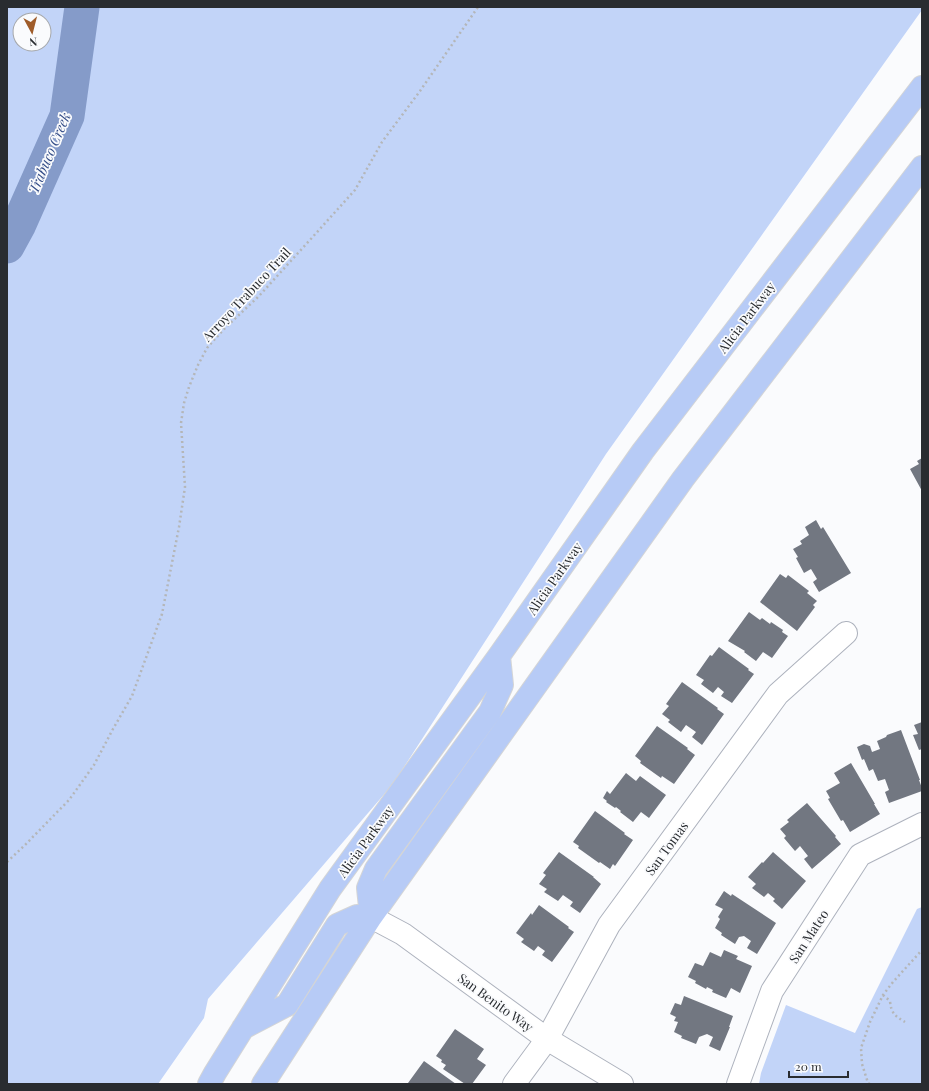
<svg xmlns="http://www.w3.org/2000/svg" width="929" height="1091" viewBox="0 0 929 1091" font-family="'Playfair Display',serif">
	<rect width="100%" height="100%" fill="#fafbfd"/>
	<path fill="#c2d4f8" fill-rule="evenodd" d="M7,7H922V10L606,454L393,784L208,999L204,1018L158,1084H7ZM20,20H44V44H20Z
		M922,907V1084H759L761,1073L786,1005L855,1033L917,909Z"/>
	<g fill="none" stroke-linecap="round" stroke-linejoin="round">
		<path stroke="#859bc9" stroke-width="35" d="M7,246L19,224L67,116L82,7"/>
	</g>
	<path fill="#727781" d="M922,458V491L910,469L919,464L917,461Z
		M816,520L821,529L823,527L851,573L819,592L813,582L817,579L811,569L804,573L796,558L798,557L793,549L802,544L800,541L809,535L805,527Z
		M780,574L786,578L788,575L809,591L807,593L817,601L813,605L815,607L797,631L760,602Z
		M749,612L760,620L762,618L770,624L771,622L783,630L782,632L788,636L772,658L763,652L756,661L744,652L745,651L728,641Z
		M719,647L749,669L748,670L754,674L732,703L721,696L724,692L718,687L713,693L701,684L704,680L696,675L710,655L712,656Z
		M682,682L718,708L717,709L724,714L702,745L692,737L696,732L686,725L681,732L668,722L670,720L662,714L669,706L666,704Z
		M922,722V749L919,750L913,735L918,734L914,725Z
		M657,726L688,748L687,749L695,755L674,784L662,776L661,778L640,763L641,761L635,756Z
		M901,730L920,780H919L922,788V791L889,803L885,792L889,790L885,779L878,781L873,769L869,771L864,759L862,760L857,747L864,744L870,746L872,752L880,749L877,741L886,737L887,735Z
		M851,763L875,804H874L880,814L850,832L843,820L841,821L828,799L830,798L826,791L840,783L834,773Z
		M626,773L636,781L640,776L666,795L649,818L641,812L633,822L620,812L621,811L616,807L615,808L606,802L607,801L603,798L607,791L610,794Z
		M807,803L836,836L835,837L841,844L812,869L804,859L808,856L800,846L795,851L784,838L786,836L780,829L789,822L787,820Z
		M595,811L625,833L624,834L633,840L615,866L613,864L610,869L600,862L599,863L578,848L579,846L573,842Z
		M559,852L594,877H593L601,884L580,913L570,906L573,902L563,895L558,901L544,892L547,889L539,884L546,875L543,873Z
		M773,852L806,881L782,909L773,901L775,899L768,893L764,897L752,888L756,884L748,877L762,862L763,863Z
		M724,891L731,896L732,894L776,923L757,954L747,948L751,941L744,936L739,937L735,944L721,935L722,933L715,928L720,919L718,917L723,909L715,905Z
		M539,905L569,927L568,928L574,932L552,962L542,955L545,951L538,946L534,951L521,942L524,939L516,933L531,913L532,915Z
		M724,950L738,956L736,959L752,966L740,993L731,988L726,998L712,992L713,990L707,987L706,989L695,983L696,981L688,977L695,963L703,966L710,952L721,957Z
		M684,996L733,1016L729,1027H730L720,1051L709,1046L713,1037L707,1034L699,1037L696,1044L681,1038L682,1036L674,1032L678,1022L674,1021L676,1017L670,1014L675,1003L681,1005Z
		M455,1029L484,1049L477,1059L486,1065L472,1084H465L443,1069L446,1065L441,1062L442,1060L436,1056Z
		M424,1061L456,1084H410L408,1083Z"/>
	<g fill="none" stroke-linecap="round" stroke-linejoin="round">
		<defs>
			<path id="minor" d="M371,917L403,934L547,1039L622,1084
				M514,1084L547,1039L609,925L778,694L846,633
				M738,1084L772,991L860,855L922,824"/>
			<path id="primary" d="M243,1028L287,1005L337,925L357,916L371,917L368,888L376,869L490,712L502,685L499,656
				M209,1084L215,1073L330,889L499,656L643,451L922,87
				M263,1084L371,917L683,479L922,167"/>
		</defs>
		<use href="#minor" stroke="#adb2bd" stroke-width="24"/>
		<use href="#primary" stroke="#d4d5d6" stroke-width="24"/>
		<path stroke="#b4b6b8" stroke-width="2.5" stroke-dasharray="2 3" stroke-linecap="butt" d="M7,862L25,845L69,800L94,765L113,729L132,696L162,614L179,527L185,487L181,423L184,403L189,387L198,365L207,348L223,330L259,296L309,241L355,190L382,142L420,91L478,7
			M883,995L890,1001C891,1013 895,1016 905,1022
			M870,1084L868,1083L862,1064L861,1048L870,1022L883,995L893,982L922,950"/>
		<use href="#minor" stroke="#fff" stroke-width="22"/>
		<use href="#primary" stroke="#b7cbf6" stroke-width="22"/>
	</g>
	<g text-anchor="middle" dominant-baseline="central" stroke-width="3.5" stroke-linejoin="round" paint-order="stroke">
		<g font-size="13" fill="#292c30" stroke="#fafbfd">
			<text transform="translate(246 294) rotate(-47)">Arroyo Trabuco Trail</text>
			<text transform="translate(746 317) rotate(-53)">Alicia Parkway</text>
			<text transform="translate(554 578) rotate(-55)">Alicia Parkway</text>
			<text transform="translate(365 841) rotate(-54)">Alicia Parkway</text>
			<text transform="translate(666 848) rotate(-54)">San Tomas</text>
			<text transform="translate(808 936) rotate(-57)">San Mateo</text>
			<text transform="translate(496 1002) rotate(36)">San Benito Way</text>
		</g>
		<g font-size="14" font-style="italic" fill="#344d88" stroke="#fafbfd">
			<text transform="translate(49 153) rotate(-67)">Trabuco Creek</text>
		</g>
	</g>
	<rect width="929" height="1091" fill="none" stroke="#292c30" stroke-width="16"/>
	<g transform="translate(32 32) rotate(173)"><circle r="19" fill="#fafbfd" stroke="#a6a8ab"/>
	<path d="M0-3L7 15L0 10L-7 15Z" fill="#9f5c2a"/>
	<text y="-6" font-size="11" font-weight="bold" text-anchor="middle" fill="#292c30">N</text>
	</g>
	<path d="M789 1071v6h59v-6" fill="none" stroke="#292c30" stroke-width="2"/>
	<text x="795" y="1071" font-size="12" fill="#292c30" stroke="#fafbfd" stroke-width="3" paint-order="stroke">20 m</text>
</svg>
